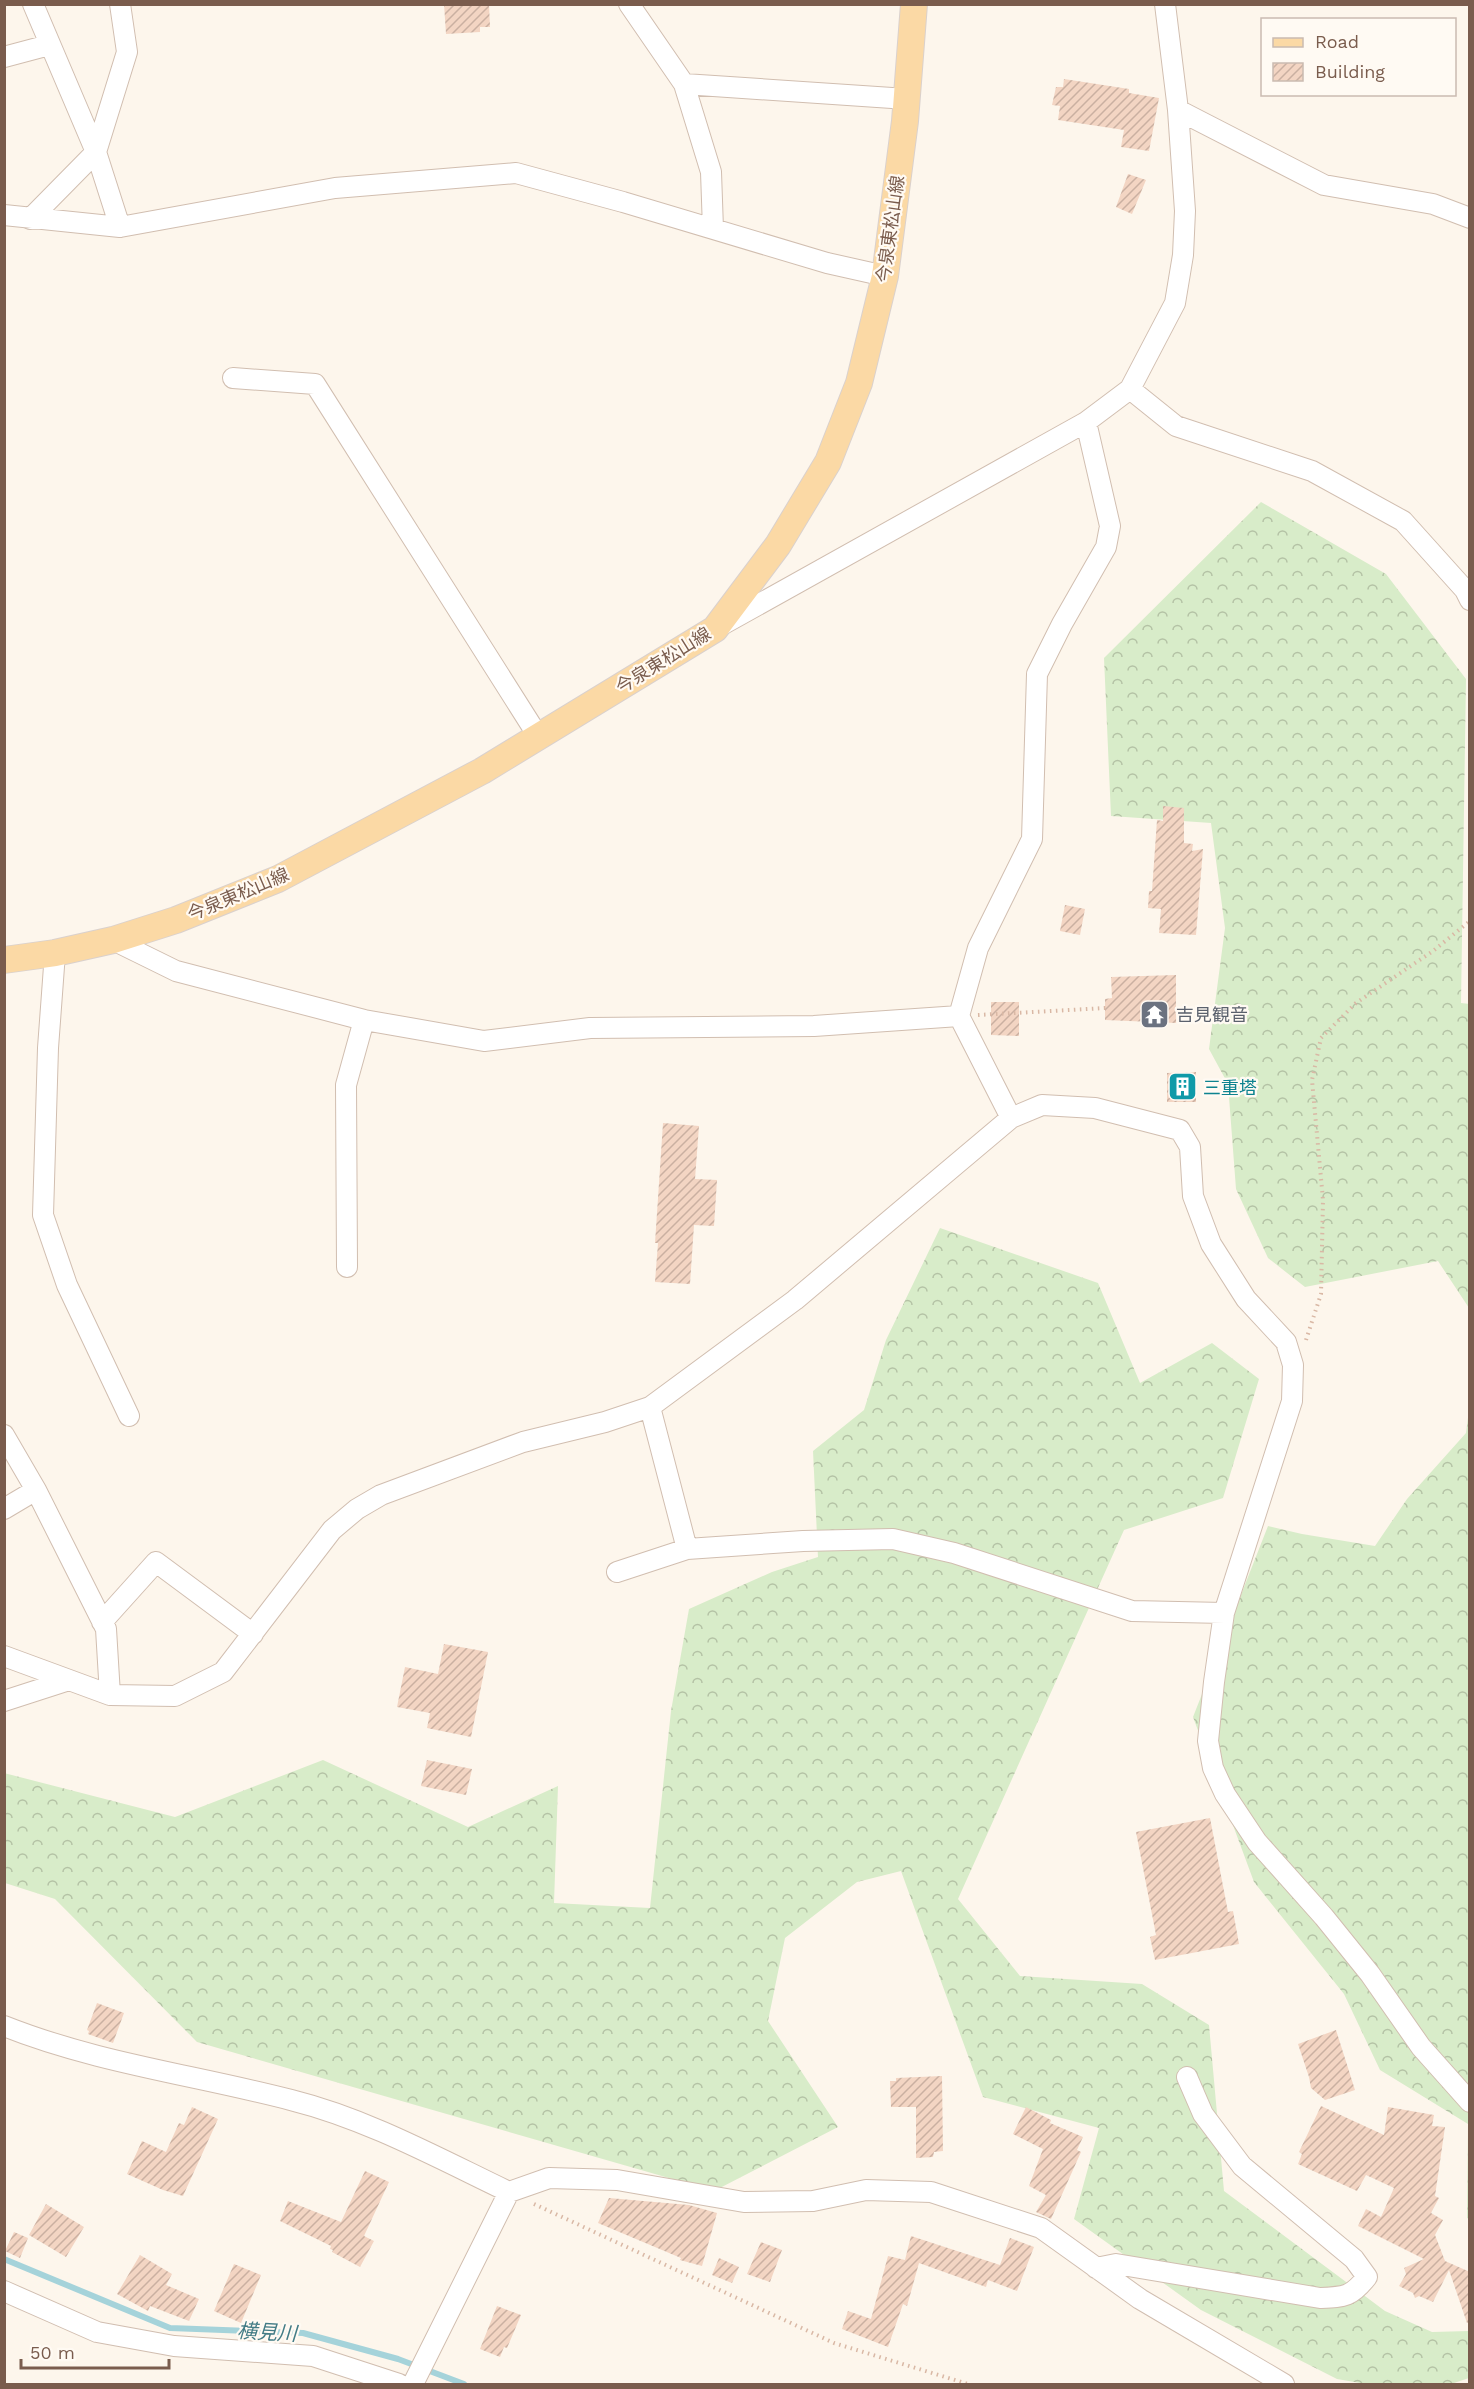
<svg xmlns="http://www.w3.org/2000/svg" width="1474" height="2389" viewBox="0 0 1474 2389" font-family="'Work Sans','Noto Sans JP',sans-serif">
	<defs>
		<pattern id="forest-crowns" width="20" height="18" patternUnits="userSpaceOnUse" patternTransform="scale(1.5)"><rect width="20" height="18" fill="#d8ecc9"/><path d="M2 6a3 3 0 1 1 6 0M12 15a3 3 0 1 1 6 0" fill="none" stroke="#b4c2a5"/></pattern>
		<pattern id="building-hatch" width="6" height="6" patternUnits="userSpaceOnUse" patternTransform="scale(1.5)"><rect width="6" height="6" fill="#f3d5c3"/><path d="M-1 1l2-2M0 6l6-6M5 7l2-2" fill="none" stroke="#cab0a1"/></pattern>
	</defs>
	<rect width="100%" height="100%" fill="#fdf6ec"/>
	<path fill="url(#forest-crowns)" d="M1261,502L1386,574L1466,679L1461,1003L1470,1004L1469,1308L1438,1261L1305,1287L1268,1258L1236,1189L1228,1084L1209,1049L1225,928L1211,823L1111,816L1104,658Z
		M940,1228L1098,1283L1140,1383L1212,1343L1259,1379L1223,1498L1124,1530L958,1899L1020,1976L1142,1984L1209,2025L1224,2191L1385,2311L1432,2332L1469,2331V2378L1451,2384H1366L1337,2379L1201,2310L1074,2219L1099,2128L983,2097L901,1871L857,1882L785,1938L768,2021L838,2127L714,2191L197,2042L55,1899L5,1883L4,1773L175,1817L323,1760L468,1827L558,1786L554,1903L650,1908L671,1711L689,1609L772,1572L818,1557L813,1451L864,1410L886,1340Z
		M1469,1410V2219L1467,2218L1468,2124L1380,2070L1344,1994L1254,1882L1193,1717L1268,1526L1302,1534L1375,1546L1407,1499L1466,1433Z"/>
	<g fill="none" stroke-linecap="round" stroke-linejoin="round">
		<path stroke="#a5d3da" stroke-width="6" d="M4,2259L170,2328L303,2333L398,2359L464,2384"/>
	</g>
	<path fill="url(#building-hatch)" d="M444,4H489L490,27H480V32L446,34Z
		M1064,79L1129,89V93L1159,98L1149,151L1121,147L1124,130L1058,120L1060,106L1052,105L1056,87H1063Z
		M1128,174L1146,180L1132,214L1116,207Z
		M1163,806L1184,808V843L1193,844L1192,851L1203,849L1196,935L1159,933L1161,909L1148,908L1149,891H1152L1157,820L1163,821Z
		M1065,905L1085,909L1080,935L1060,931Z
		M1176,975V1023L1105,1020V999L1112,998L1111,977Z
		M991,1002H1019V1036L991,1035Z
		M1196,1072V1102H1167V1073Z
		M663,1123L699,1126L695,1179L717,1180L714,1226L694,1225L690,1284L655,1282L658,1243H655Z
		M444,1644L488,1652L471,1737L427,1728L430,1713L397,1707L405,1667L438,1674Z
		M427,1760L472,1769L466,1795L421,1786Z
		M1210,1818L1228,1912L1233,1911L1239,1944L1155,1960L1150,1937L1156,1935L1136,1832Z
		M97,2003L124,2013L113,2043L88,2034L89,2031L87,2030Z
		M1336,2030L1355,2090L1325,2100L1311,2088L1309,2077L1298,2044Z
		M942,2076L943,2151L934,2152L933,2157L916,2158V2107H891L890,2081H896V2078Z
		M1321,2106L1384,2135L1388,2107L1434,2115L1432,2126L1445,2127L1435,2196L1439,2198L1431,2213L1443,2220L1435,2235L1445,2261L1470,2272V2322L1467,2323L1449,2270L1433,2302L1419,2296L1415,2298L1413,2293L1399,2286L1406,2274L1404,2268L1424,2259L1358,2226L1366,2209L1381,2217L1394,2188L1366,2175L1357,2191L1298,2164L1302,2154L1299,2152Z
		M192,2107L218,2119L183,2196L163,2190L127,2174L142,2141L166,2152L179,2123L184,2125Z
		M1026,2107L1051,2120L1050,2123L1083,2137L1077,2150L1081,2152L1051,2219L1036,2212L1046,2195L1029,2186L1043,2149L1013,2134Z
		M365,2171L389,2182L364,2236L374,2241L360,2267L332,2252L333,2250L330,2249L331,2246L280,2221L288,2201L341,2222Z
		M609,2198L689,2205L717,2213L702,2266L680,2260L681,2258L598,2223Z
		M46,2204L84,2227L66,2257L29,2235Z
		M14,2232L28,2238L20,2258L5,2251Z
		M911,2236L1000,2265L1010,2238L1034,2247L1017,2291L988,2280L986,2287L919,2263L907,2306L903,2304L888,2347L842,2329L848,2311L871,2319L888,2256L905,2260Z
		M761,2242L782,2250L770,2282L747,2274Z
		M140,2255L172,2274L166,2285L199,2299L189,2321L150,2306L148,2311L117,2294Z
		M719,2258L739,2267L732,2283L712,2275Z
		M234,2264L261,2275L241,2323L214,2311Z
		M497,2306L521,2315L507,2348L504,2347L500,2357L480,2349Z"/>
	<g fill="none" stroke-linecap="round" stroke-linejoin="round">
		<defs>
			<path id="minor" d="M629,4L684,84L711,172L713,229
				M4,57L49,45
				M684,84L907,99
				M1178,110L1324,185L1433,204L1470,218
				M4,215L120,227L335,188L516,173L623,202L827,263L885,276
				M30,219L96,152L33,4
				M120,227L96,152L127,52L120,4
				M233,378L315,384L538,736
				M1130,389L1176,426L1312,471L1403,521L1465,590L1470,600
				M720,626L1086,422L1130,389L1175,303L1183,255L1185,211L1178,110L1165,4
				M113,940L176,971L364,1020L484,1041L590,1028L814,1026L959,1016
				M55,953L48,1048L43,1215L67,1285L129,1416
				M1011,1118L959,1016L978,948L1032,839L1037,674L1062,624L1106,547L1110,526L1086,422
				M347,1267L346,1085L364,1020
				M650,1407L687,1549L803,1541L893,1539L954,1553L1132,1611L1224,1613
				M4,1435L36,1490L106,1629L110,1695
				M4,1509L36,1490
				M617,1572L687,1549
				M102,1622L156,1562L253,1634
				M4,1656L110,1695L175,1696L223,1672L332,1530L357,1509L381,1495L523,1442L605,1422L650,1407L795,1300L1011,1118L1042,1105L1095,1108L1180,1130L1190,1147L1193,1196L1211,1244L1246,1299L1286,1342L1293,1365L1292,1401L1224,1613L1214,1682L1208,1741L1213,1768L1225,1794L1257,1842L1324,1917L1370,1974L1421,2047L1470,2102
				M4,1701L69,1680
				M4,2026C97,2063 195,2075 291,2100C367,2119 438,2158 509,2192
				M1096,2268L1116,2264L1320,2298C1345,2297 1351,2297 1367,2277L1354,2259L1242,2166L1203,2114L1187,2077
				M4,2291L97,2332L174,2346L313,2356L399,2384
				M413,2384L509,2192L549,2178L617,2180L744,2202L813,2201L866,2190L931,2192L1041,2228L1140,2299L1284,2384"/>
			<path id="major" d="M4,960L55,953L113,940L176,920L278,879L482,771L715,629L778,545L828,462L859,383L885,276L905,121L914,4"/>
		</defs>
		<use href="#minor" stroke="#d1beb0" stroke-width="22"/>
		<use href="#major" stroke="#dad1cd" stroke-width="28"/>
		<path stroke="#d9b8a5" stroke-width="4" stroke-dasharray="1.5 4.5" stroke-linecap="butt" d="M978,1015L1106,1008
			M1306,1340L1321,1294L1323,1200L1312,1080L1321,1038L1356,1003L1433,951L1470,921
			M534,2204L834,2343L968,2384"/>
		<use href="#minor" stroke="#fff" stroke-width="20"/>
		<use href="#major" stroke="#fbd9a5" stroke-width="26"/>
	</g>
	<defs>
		<symbol id="temple-square" viewBox="-11 -11 22 22"><rect x="-9" y="-9" width="18" height="18" rx="4" fill="#6b7280" stroke="#fffaf3"/><path d="M0-6L5-2H3V0L6.5 2.5H4V6H1.5V3h-3V6H-4V2.5H-6.5L-3 0V-2H-5Z" fill="#fff"/></symbol>
		<symbol id="building-square" viewBox="-11 -11 22 22"><rect x="-9" y="-9" width="18" height="18" rx="4" fill="#0f9aa8" stroke="#fffaf3"/><path d="M-4-6H4V6H1V3H-1V6H-4ZM-2.5-4.3h1.7v1.8h-1.7ZM.8-4.3h1.7v1.8H.8ZM-2.5-1h1.7V.8h-1.7ZM.8-1h1.7V.8H.8Z" fill="#fff"/></symbol>
	</defs>
	<g fill-rule="evenodd">
		<use href="#temple-square" x="1138" y="998" width="33" height="33"/>
		<use href="#building-square" x="1166" y="1070" width="33" height="33"/>
	</g>
	<g text-anchor="middle" dominant-baseline="central" stroke-width="4.5" stroke-linejoin="round" paint-order="stroke">
		<g font-size="18" fill="#7a5c4d" stroke="#fffaf3">
			<text transform="translate(890 229) rotate(-82)">今泉東松山線</text>
			<text transform="translate(663 660) rotate(-32)">今泉東松山線</text>
			<text transform="translate(238 894) rotate(-23)">今泉東松山線</text>
		</g>
		<g font-size="18" fill="#5b616d" stroke="#fffaf3" text-anchor="start">
			<text x="1176" y="1014">吉見観音</text>
		</g>
		<g font-size="18" fill="#0d838f" stroke="#fffaf3" text-anchor="start">
			<text x="1203" y="1087">三重塔</text>
		</g>
		<g font-size="20" font-style="italic" fill="#437c86" stroke="#fffaf3">
			<text transform="translate(267 2332) rotate(3)">横見川</text>
		</g>
	</g>
	<rect width="1474" height="2389" fill="none" stroke="#7a5c4d" stroke-width="12"/>
	<rect x="1261" y="18" width="195" height="78" fill="#fffaf3" stroke="#cabbb1" stroke-width="1.5"/>
	<rect x="1273" y="38" width="30" height="9" fill="#fbd9a5" stroke="#cabbb1" stroke-width="1.5"/>
	<text x="1315" y="48" font-size="18" fill="#7a5c4d">Road</text>
	<rect x="1273" y="63" width="30" height="18" fill="url(#building-hatch)" stroke="#cabbb1" stroke-width="1.5"/>
	<text x="1315" y="78" font-size="18" fill="#7a5c4d">Building</text>
	<path d="M21 2359v9h148v-9" fill="none" stroke="#7a5c4d" stroke-width="3"/>
	<text x="30" y="2359" font-size="18" fill="#7a5c4d" stroke="#fffaf3" stroke-width="4.5" paint-order="stroke">50 m</text>
</svg>
